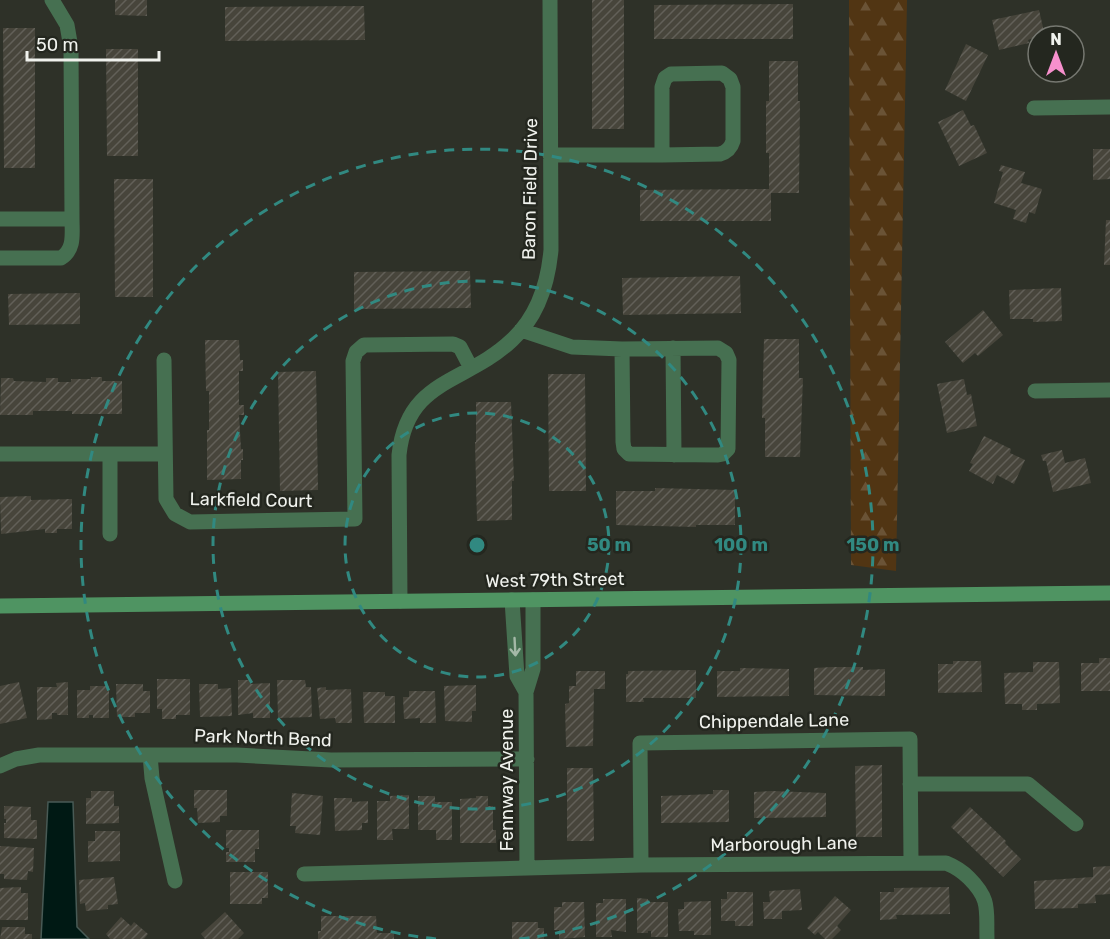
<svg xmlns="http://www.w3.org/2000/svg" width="1110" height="939" viewBox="0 0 1110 939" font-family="Rubik,sans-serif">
	<defs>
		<pattern id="forest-firs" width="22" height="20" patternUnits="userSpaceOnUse" patternTransform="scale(1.5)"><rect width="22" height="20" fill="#513513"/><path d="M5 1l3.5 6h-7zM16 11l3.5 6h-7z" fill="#6a5336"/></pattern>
		<pattern id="building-hatch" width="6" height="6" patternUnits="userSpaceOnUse" patternTransform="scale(1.5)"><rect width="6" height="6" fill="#47453b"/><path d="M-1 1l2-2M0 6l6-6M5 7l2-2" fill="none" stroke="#626058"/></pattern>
	</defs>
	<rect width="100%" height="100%" fill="#2e3128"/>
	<path fill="url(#forest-firs)" d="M849,0H907L896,571L851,565Z"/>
	<path fill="#001914" stroke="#485a55" stroke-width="1.5" d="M48,802H73L77,927L89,939H41Z"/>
	<path fill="url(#building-hatch)" d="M115,0H147V16L115,15Z
		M592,0H624V129H592Z
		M793,4V39H654V5Z
		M364,6L365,40L225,41V7Z
		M1039,10L1045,36H1038L1028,40L1029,43L999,50L992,20Z
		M3,28H35V168H4Z
		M966,44L988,55L966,101L945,90Z
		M106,49H138V156H107Z
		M769,61H798V101H800L799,193H771V221H640V190L769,189V153H766V101H769Z
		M963,110L971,126L974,125L987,153L959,166L938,122Z
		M1093,149H1110V179L1093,180Z
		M1001,165L1025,172L1021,183L1042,189L1035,214L1029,212L1026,223L1013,219L1016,210L994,203L1003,172L999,171Z
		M114,179H153V297H115Z
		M1106,220H1110V265H1104Z
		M470,271L471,308L354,309V272Z
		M740,276L741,313L623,315L622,278Z
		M1061,288L1062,321L1033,322V319H1010L1009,290Z
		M80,293V324L9,325L8,294Z
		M983,310L1003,335L978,356L975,353L963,363L945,342Z
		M764,339H799V378H803L800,457H765V418H762Z
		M205,340H239L240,360H243V371H239V405H244V415H239L241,449H243V460H241V479L207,480V430H209V391H206Z
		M316,371L318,490L280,491L278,372Z
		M548,374H585L586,491H549Z
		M91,377H102V381H122V414H72V411H33V415H0L1,378H13L14,381L46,382V378H58V382H71V379H91Z
		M964,379L967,395L971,394L977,426L947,433L937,384Z
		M476,402H511L514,481H512V520L477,521L475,442H476Z
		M984,436L1011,449L1010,453L1025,460L1014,484L997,475L993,484L969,471L973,464L970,463Z
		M1062,450L1065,463L1085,458L1091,483L1053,492L1046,461H1043L1041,455Z
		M655,488L735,490V525H696V527L616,525V491H655Z
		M31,496V500L72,499V529H57V533H45V529L1,534L0,497Z
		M1099,658H1110V691H1081V663H1099Z
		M953,661H981L982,692L938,693V664H953Z
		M1033,662H1059L1060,703L1037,704V710H1022V704H1005L1004,673L1033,672Z
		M832,667H863V670L885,669V696L814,695V668Z
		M740,668L789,669V696L717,697V671H740Z
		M696,670V698H643L644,702H626V674H628V671Z
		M576,671H605V689H594L593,746L566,747L565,704L569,703V686H576Z
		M157,679H190V715H176V719H162V709H157Z
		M238,680H250L251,684L270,683V718H253V713L238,715Z
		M277,680H305L306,687H311L312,717L278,718Z
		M19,682L27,718L0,724V686Z
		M68,682V715H57V713H52V719L37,720V687H57L56,683Z
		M116,684H143V691H150V713H135V717H117Z
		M199,684H218V689L231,688L232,716L200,717Z
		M476,685V711H472V722L445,721L444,686Z
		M90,686H109V718H93V715H89V718H77V690H90Z
		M326,687V690L351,689L352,723H336L335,718L320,719L317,688Z
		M409,691H435L436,723H420V718L404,719L403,697H409Z
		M363,692H385V696H395V723H364Z
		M882,765V837H856L855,766Z
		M567,768H593L594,841H567Z
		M194,790H227V816H220V822L198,823L197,808H194Z
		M713,790H729V822L661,823V796L713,794Z
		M91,791H114V806H119V823L86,824V798H91Z
		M772,791L826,793V817L754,818V792Z
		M292,793L323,796L320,835L295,833L296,826H290Z
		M409,795V829H392L393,840H377V801H390V796Z
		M418,796H435V802H452V840H436V830H418Z
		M476,796H488V806H493V830H496V843H460V799L476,798Z
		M334,798H352V802L368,801V823H362V830L335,831Z
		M4,806L31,807V820H37V839L4,838V823H6V819H4Z
		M970,807L1006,841L1005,843L1021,859L1003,877L951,827Z
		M226,830H259V849H255V862H226V852H229V848H226Z
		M95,831H120V861L88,862V841H95Z
		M0,846L34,848L33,872L28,871L27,880L4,879V874H0Z
		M1110,866V894L1095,895L1096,903L1078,904V908L1035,909L1034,881L1093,877V867Z
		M230,872H268V898H262V904H230Z
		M114,877L118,904L108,905V909L86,911L85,903L80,904L79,880Z
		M21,887V893H28V920H0V888Z
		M949,887L950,914L896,915L897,919L880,920V892H894V888Z
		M800,889L802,910L782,911V919H764L763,902H770L769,891Z
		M727,892H753V926H735V921H721V899H727Z
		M835,896L851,910L837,926L841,930L832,939H825L818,932L815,935L807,928Z
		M637,898L648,899V902H668V937H651V931H648V933H637Z
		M603,899H626V932L611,930L612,937H596V903H603Z
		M711,901V935H694V931H679L678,909H684V902Z
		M562,902H584L585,937L559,939V930H554V907H562Z
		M225,912L244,933L238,939H205L201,934Z
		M321,916H376L377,933H394V939H318V931H321Z
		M121,917L131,926L134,922L148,934L144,939H110L106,934Z
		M512,922H538V928H544V939H512Z
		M2,927H25V934H32V939H0Z"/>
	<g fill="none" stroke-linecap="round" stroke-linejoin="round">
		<path stroke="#467051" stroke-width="15" d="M52,0L67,25L71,48L72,219
			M722,73L730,79L733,87V141C731,148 727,152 720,154L662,155V87L665,78L671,74Z
			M1034,108L1110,107
			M550,155H662
			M0,219H72C72,234 75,249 61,258H0
			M521,330L572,347L622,349
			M673,348L674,455
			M718,348L726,353L729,360L728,449L723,454L718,455L629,454L624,449L623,442L622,349Z
			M164,360L166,499L175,514L190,522L355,519L353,361L356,352L364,345L453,344L460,347L471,368
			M1035,391L1110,390
			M0,454H165
			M110,454V534
			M512,600L517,676L526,692
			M400,601L399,455C407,378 466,384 512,340C537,317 548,283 551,250L550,0
			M150,755L152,778L175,881
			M0,766L16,759L39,755H237L331,760L527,759
			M910,784H1028L1076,824
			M641,865L640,743L910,739L911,862
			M527,868L526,692L533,669V600
			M304,874L641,865L946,863C956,867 962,871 969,878C991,900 986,910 987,939"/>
		<path stroke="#4f9462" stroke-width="15" d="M0,606L1110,593"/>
	</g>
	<defs><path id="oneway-shaft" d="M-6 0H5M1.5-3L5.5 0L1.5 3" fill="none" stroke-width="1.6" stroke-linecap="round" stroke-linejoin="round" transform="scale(1.5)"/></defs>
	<use stroke="#a4b8a7" href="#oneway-shaft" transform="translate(515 647) rotate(87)"/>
	<g fill="none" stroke="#318981" stroke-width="3" stroke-dasharray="10 8">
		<circle cx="477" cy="545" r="132"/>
		<circle cx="477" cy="545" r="264"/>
		<path d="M436 939A396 396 0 1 1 518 939"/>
	</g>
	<g text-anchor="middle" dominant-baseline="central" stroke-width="5" stroke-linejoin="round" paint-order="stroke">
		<g font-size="18" fill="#f0f2ed" stroke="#24271f">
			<text transform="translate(530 189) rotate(-89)">Baron Field Drive</text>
			<text transform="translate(251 500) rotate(1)">Larkfield Court</text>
			<text transform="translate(555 580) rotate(-1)">West 79th Street</text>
			<text transform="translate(774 721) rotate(-1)">Chippendale Lane</text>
			<text transform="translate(263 738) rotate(2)">Park North Bend</text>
			<text transform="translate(507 780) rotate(-90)">Fennway Avenue</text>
			<text transform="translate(784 844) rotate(-1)">Marborough Lane</text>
		</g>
	</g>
	<circle cx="477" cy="545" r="9" fill="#318981" stroke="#24271f" stroke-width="3"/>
	<g font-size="18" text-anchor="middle" font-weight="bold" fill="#318981" stroke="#24271f" stroke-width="5" stroke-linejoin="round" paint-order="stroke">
		<text x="609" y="551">50 m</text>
		<text x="741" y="551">100 m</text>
		<text x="873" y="551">150 m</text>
	</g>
	<g transform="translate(1056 54)"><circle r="28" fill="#24271f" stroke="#767871" stroke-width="1.5"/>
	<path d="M0-4.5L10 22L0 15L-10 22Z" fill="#f790cd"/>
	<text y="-9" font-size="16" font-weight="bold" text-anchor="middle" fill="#f0f2ed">N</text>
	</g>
	<path d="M27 51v9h132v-9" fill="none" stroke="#f0f2ed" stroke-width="3"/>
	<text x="36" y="51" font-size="18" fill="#f0f2ed" stroke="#24271f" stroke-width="4.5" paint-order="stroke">50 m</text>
</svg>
